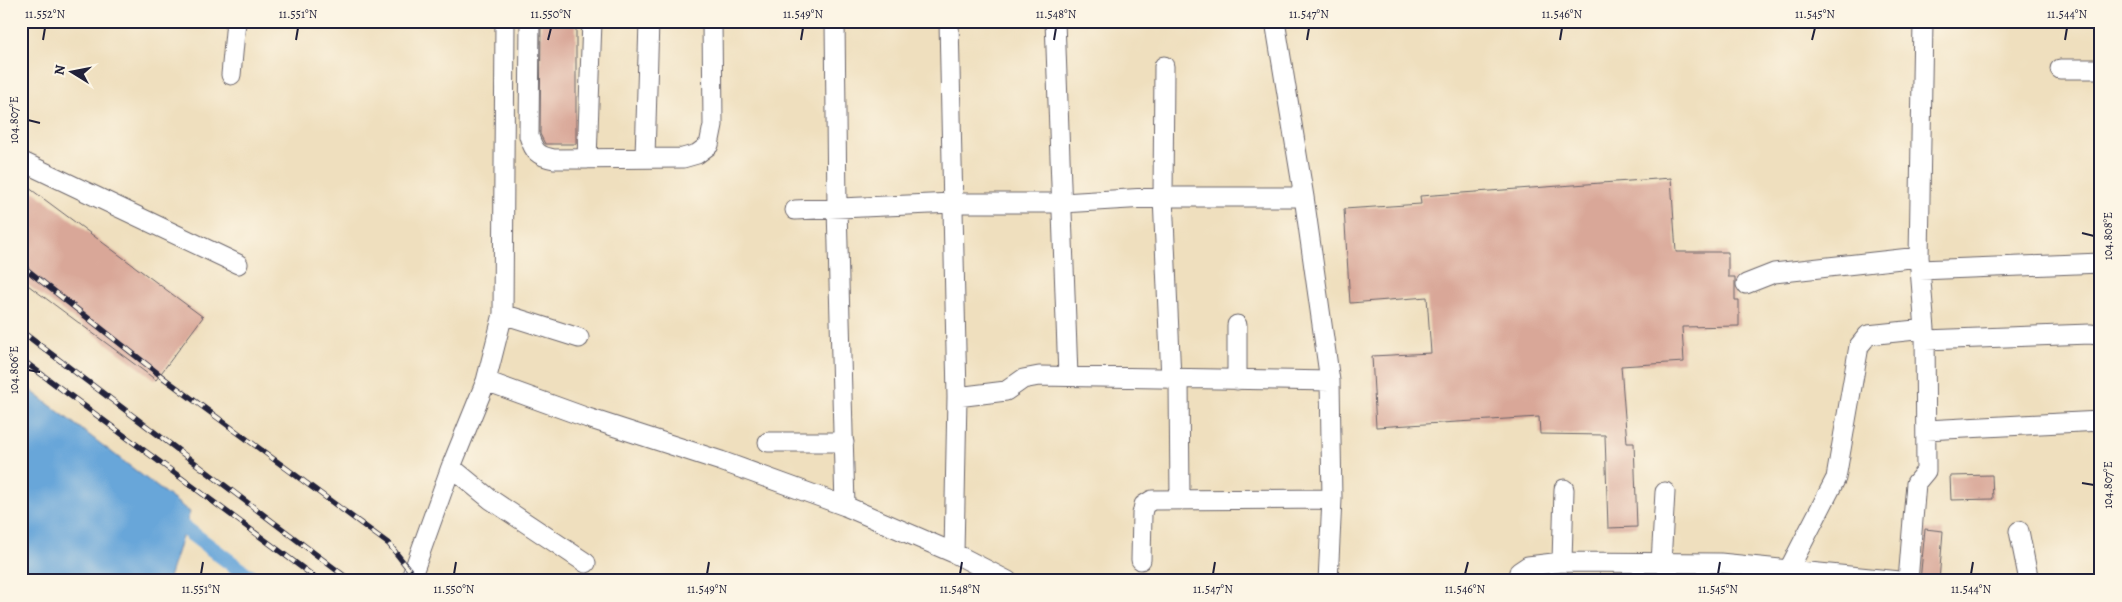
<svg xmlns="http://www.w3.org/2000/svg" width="2122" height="602" viewBox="0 0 2122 602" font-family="Alegreya,serif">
	<rect width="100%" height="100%" fill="#fcf5e5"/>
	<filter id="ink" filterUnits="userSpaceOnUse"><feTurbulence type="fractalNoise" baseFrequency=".02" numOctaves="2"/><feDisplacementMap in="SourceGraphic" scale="10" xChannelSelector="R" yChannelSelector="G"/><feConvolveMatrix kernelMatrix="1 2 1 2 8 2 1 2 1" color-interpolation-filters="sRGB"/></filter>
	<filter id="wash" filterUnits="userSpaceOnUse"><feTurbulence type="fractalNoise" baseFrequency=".0096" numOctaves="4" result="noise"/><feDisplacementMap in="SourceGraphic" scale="20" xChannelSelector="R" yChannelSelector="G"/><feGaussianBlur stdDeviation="1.12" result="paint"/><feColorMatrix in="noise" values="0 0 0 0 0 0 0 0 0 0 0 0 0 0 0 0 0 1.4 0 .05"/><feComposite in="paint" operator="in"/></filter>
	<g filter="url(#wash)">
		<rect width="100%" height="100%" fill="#efdfbe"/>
		<path fill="#67a6d9" stroke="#44648a" d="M21,383L190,512L168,581H21Z"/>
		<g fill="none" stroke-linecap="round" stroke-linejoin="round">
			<path stroke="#67a6d9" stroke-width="16" d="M167,515L255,581"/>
		</g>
		<g id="blocks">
			<path fill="#d9a798" d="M541,22H576V144H545L540,134Z
				M1671,178L1676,252H1728V277H1735V300H1739V326L1682,327L1684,362L1621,366L1627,443H1634L1637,527L1608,528L1605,435L1540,434L1539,417L1376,427L1372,356L1431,353L1427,297L1350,303L1344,209L1421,204L1420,196Z
				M21,182L203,317L156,380L21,280Z
				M1992,475L1993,499L1951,500L1950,476Z
				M1925,529L1943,531L1939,581H1920Z"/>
		</g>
	</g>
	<g filter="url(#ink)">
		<use href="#blocks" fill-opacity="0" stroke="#6a6469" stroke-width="1"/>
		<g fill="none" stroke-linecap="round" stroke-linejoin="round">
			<defs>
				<path id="minor" d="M530,21L529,136C534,152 538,156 554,159L683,158L697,154L709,145L713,125L712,21
					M835,21L837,208L845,506
					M949,21L957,397L954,553
					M1055,21L1068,376
					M1275,21L1304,197L1330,381L1332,499L1328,581
					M1164,66L1163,197L1171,379
					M2060,69H2101
					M231,75L236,21
					M645,157L649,21
					M587,159L592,21
					M21,161L238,264
					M795,210L953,203H1062L1163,197H1304
					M1920,270L2101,263
					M1746,284L1774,273L1919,257
					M503,314L579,338
					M1237,325V380
					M1925,340L2090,334L2098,335L2101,338
					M1179,380L1180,500
					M486,381L588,418L721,461L845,506L954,553L1008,581
					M957,397L1006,391L1023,379L1039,376L1330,381
					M1926,430L2101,421
					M768,442H844
					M451,467L490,499L586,563
					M2019,531L2029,581
					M1141,560L1142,514L1144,505L1152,500L1332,499
					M1562,562L1564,489
					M1661,563L1665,492
					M1787,580L1789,569L1836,478L1859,346L1868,335L1925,329
					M410,581L451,467L486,381L503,314L505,21
					M1517,581L1519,572L1528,566L1562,562L1720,563L1900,581
					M1908,581L1916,483L1926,471L1925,329L1919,257L1923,21"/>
			</defs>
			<use href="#minor" stroke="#6a6469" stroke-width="21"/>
			<use href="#minor" stroke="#fff" stroke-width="19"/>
			<defs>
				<path id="rail" d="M21,265L165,379L389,544L418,581
					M21,331L351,581
					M21,359L320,581"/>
			</defs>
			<use href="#rail" stroke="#22223b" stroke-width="5.5"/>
			<use href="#rail" stroke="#fcf5e5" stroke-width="4" stroke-dasharray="11" stroke-linecap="butt"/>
		</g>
	</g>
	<path fill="none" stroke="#22223b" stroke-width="2" d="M43,40L45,28M296,40L298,28M548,40L551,28M801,40L803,28M1054,40L1056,28M1307,40L1309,28M1560,40L1562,28M1812,40L1815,28M2065,40L2067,28M28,120L40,123M2082,233L2094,236M28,370L40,372M2082,483L2094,485M201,574L203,562M454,574L456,562M707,574L709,562M960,574L962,562M1213,574L1215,562M1465,574L1468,562M1718,574L1720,562M1971,574L1973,562"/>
	<rect width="2122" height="602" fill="none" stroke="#fcf5e5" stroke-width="55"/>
	<g transform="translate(72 72) rotate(280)" stroke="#fcf5e5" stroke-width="4" paint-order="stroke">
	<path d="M0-4L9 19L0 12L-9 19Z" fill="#22223b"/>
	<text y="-8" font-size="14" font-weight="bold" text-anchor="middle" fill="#22223b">N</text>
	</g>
	<rect x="28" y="28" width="2066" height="546" fill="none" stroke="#22223b" stroke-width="2"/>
	<g font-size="12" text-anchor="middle" fill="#22223b">
		<text x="45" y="18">11.552°N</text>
		<text x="298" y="18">11.551°N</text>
		<text x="551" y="18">11.550°N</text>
		<text x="803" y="18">11.549°N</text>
		<text x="1056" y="18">11.548°N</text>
		<text x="1309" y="18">11.547°N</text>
		<text x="1562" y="18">11.546°N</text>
		<text x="1815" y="18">11.545°N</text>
		<text x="2067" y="18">11.544°N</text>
		<text transform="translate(14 120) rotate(-90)" y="4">104.807°E</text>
		<text transform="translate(2108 236) rotate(-90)" y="4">104.808°E</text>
		<text transform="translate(14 370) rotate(-90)" y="4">104.806°E</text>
		<text transform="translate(2108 485) rotate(-90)" y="4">104.807°E</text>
		<text x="201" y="593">11.551°N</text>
		<text x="454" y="593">11.550°N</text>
		<text x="707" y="593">11.549°N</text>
		<text x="960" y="593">11.548°N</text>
		<text x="1213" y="593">11.547°N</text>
		<text x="1465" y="593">11.546°N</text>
		<text x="1718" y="593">11.545°N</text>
		<text x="1971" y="593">11.544°N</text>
	</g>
</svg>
